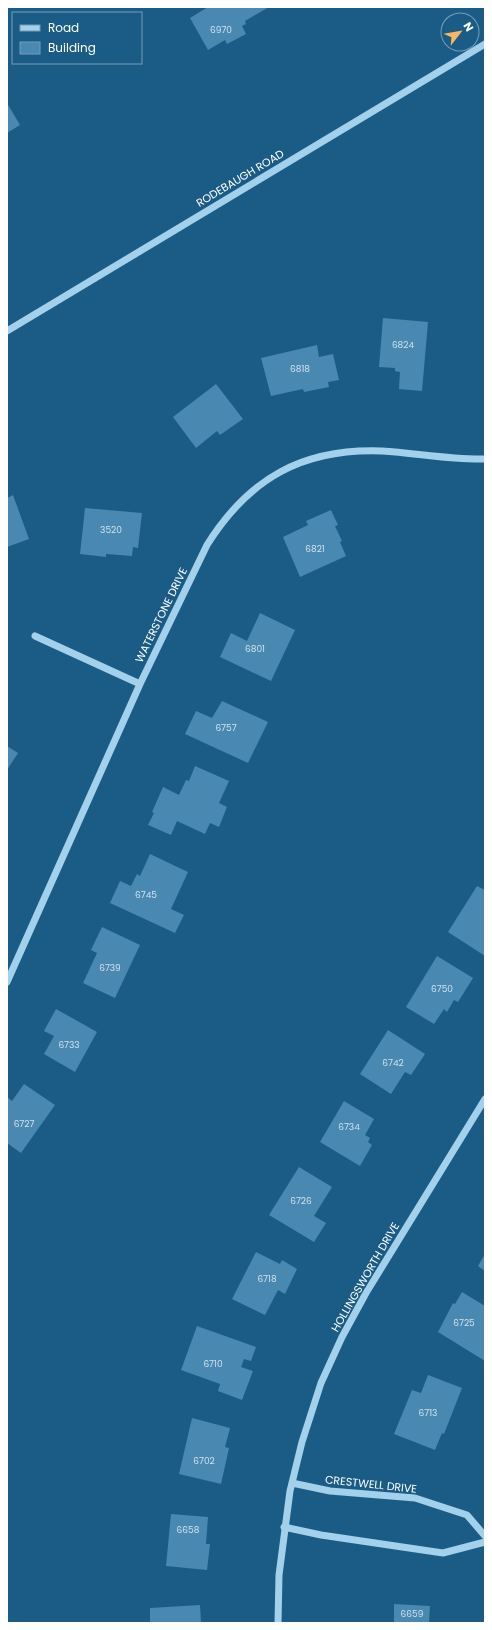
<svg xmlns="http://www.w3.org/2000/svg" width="492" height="1630" viewBox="0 0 492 1630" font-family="Poppins,sans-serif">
	<rect width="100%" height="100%" fill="#1b5c86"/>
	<path fill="#4888b1" d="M208,7H269L245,21L246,24L242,26L246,34L227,44L225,40L208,50L190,18Z
		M7,103L20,125L7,133Z
		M383,318L428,322L422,391L399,389L400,372L395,371V368L379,367Z
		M317,345L319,357L333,354L339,380L328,382L329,387L304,392L303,389L271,396L261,358Z
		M216,384L243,419L220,435L217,431L196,448L173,417Z
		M13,495L29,539L7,547V498Z
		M85,508L142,513L138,548L133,547L132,556L106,554V557L80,554Z
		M331,510L338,525L335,526L342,541L340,542L346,556L300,577L283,537L308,525L306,521Z
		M260,613L295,630L271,681L220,657L231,633L247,641Z
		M222,701L268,722L248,763L185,734L196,711L212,718Z
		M7,746L18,753L7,770Z
		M195,766L229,781L219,803L227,807L219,827L210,823L205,834L177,821L171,835L148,825L154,813L152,812L163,787L179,795L186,780L189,781Z
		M150,854L188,872L171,909L184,915L175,933L110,903L120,881L131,886L137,874L140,876Z
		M477,886L485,890V956L448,932Z
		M102,927L140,945L115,998L83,983L97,953L91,950Z
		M437,956L473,978L458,1002L454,1000L447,1012L444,1009L434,1024L406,1007Z
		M56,1009L97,1032L75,1072L44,1054L54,1036L44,1031Z
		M388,1030L425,1054L411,1075L405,1072L391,1094L360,1074Z
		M24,1084L55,1105L21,1153L7,1143V1097L12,1101Z
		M344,1101L374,1119L365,1135L370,1138L368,1142L372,1145L360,1166L320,1142Z
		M299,1167L332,1187L314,1216L326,1223L314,1242L269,1215Z
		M256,1252L280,1264L282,1260L297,1269L285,1294L278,1290L265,1315L232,1299Z
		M485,1254V1271L478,1266Z
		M462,1292L485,1306V1361L438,1332L453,1303L455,1304Z
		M197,1326L256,1347L251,1361L244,1359L241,1367L253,1371L242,1400L218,1391L220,1384L181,1370Z
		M428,1375L462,1388L444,1434L442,1433L435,1450L394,1434L412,1390L421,1393Z
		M192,1418L230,1428L225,1447L229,1448L221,1484L179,1474Z
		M171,1514L208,1517L206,1544H210L207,1570L166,1566Z
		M394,1604L430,1606L429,1623H394Z
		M200,1605L201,1623H150V1608Z"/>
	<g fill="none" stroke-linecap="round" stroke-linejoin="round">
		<path stroke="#a3d0eb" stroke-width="7" d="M7,331L485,44
			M35,636L140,684
			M7,982L140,684L207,545C249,478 303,448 382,451C416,453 451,460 485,459
			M292,1483L330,1491L415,1498L467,1515L485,1536
			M284,1527L321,1535L443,1553L485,1542
			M278,1623L279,1575L290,1491L302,1442L321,1383L342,1337L366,1293L485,1099"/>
	</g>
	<g text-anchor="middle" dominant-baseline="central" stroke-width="3" stroke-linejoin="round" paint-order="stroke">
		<g font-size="9" fill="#d1e1ec">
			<text x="221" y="30">6970</text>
			<text x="403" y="345">6824</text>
			<text x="300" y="369">6818</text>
			<text x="111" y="530">3520</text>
			<text x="315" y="549">6821</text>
			<text x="255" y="649">6801</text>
			<text x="226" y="728">6757</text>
			<text x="146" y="895">6745</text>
			<text x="110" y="968">6739</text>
			<text x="442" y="989">6750</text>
			<text x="69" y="1045">6733</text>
			<text x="393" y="1063">6742</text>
			<text x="24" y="1124">6727</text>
			<text x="349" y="1127">6734</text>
			<text x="301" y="1201">6726</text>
			<text x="267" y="1279">6718</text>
			<text x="464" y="1323">6725</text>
			<text x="213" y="1364">6710</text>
			<text x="428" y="1413">6713</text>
			<text x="204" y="1461">6702</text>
			<text x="188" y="1530">6658</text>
			<text x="412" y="1614">6659</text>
		</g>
		<g font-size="11" fill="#fff" stroke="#1b5c86">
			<text transform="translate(240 178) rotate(-31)">RODEBAUGH ROAD</text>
			<text transform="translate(161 615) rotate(-64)">WATERSTONE DRIVE</text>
			<text transform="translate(365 1277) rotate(-60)">HOLLINGSWORTH DRIVE</text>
			<text transform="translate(371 1484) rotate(6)">CRESTWELL DRIVE</text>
		</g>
	</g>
	<rect width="492" height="1630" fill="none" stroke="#ffffff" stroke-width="16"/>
	<rect x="12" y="12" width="130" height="52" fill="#1b5c86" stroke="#769db6"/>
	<rect x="20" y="25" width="20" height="6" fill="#a3d0eb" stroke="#769db6"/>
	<text x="48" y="32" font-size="12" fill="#ffffff">Road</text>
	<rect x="20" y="42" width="20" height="12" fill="#4888b1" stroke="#769db6"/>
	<text x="48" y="52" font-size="12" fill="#ffffff">Building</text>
	<g transform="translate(460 32) rotate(59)"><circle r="19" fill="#1b5c86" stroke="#769db6"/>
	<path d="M0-3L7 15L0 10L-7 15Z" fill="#fcb560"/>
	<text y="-6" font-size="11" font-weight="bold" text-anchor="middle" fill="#ffffff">N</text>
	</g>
</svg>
